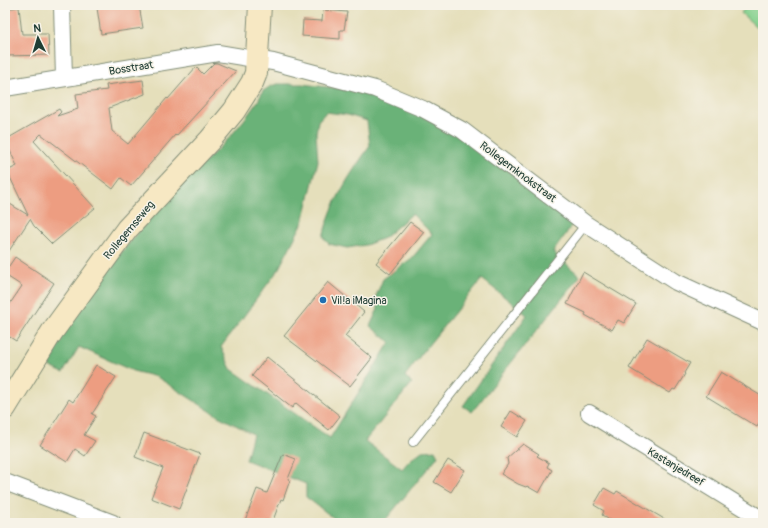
<svg xmlns="http://www.w3.org/2000/svg" width="768" height="528" viewBox="0 0 768 528" font-family="Pangolin,sans-serif">
	<rect width="100%" height="100%" fill="#f7f3e8"/>
	<filter id="ink" filterUnits="userSpaceOnUse"><feTurbulence type="fractalNoise" baseFrequency=".025" numOctaves="2"/><feDisplacementMap in="SourceGraphic" scale="8" xChannelSelector="R" yChannelSelector="G"/><feConvolveMatrix kernelMatrix="1 2 1 2 8 2 1 2 1" color-interpolation-filters="sRGB"/></filter>
	<filter id="wash" filterUnits="userSpaceOnUse"><feTurbulence type="fractalNoise" baseFrequency=".012" numOctaves="4" result="noise"/><feDisplacementMap in="SourceGraphic" scale="16" xChannelSelector="R" yChannelSelector="G"/><feGaussianBlur stdDeviation="0.9" result="paint"/><feColorMatrix in="noise" values="0 0 0 0 0 0 0 0 0 0 0 0 0 0 0 0 0 1.4 0 .05"/><feComposite in="paint" operator="in"/></filter>
	<g filter="url(#wash)">
		<rect width="100%" height="100%" fill="#e5dfbb"/>
		<path fill="#84d08d" stroke="#528660" d="M747,5H763V33L741,13Z"/>
		<path fill="#6bb278" stroke="#457856" fill-rule="evenodd" d="M277,84H302L370,92L426,115L477,147L572,218L573,224L553,252L580,276L472,412L463,406L527,315L482,279L426,348L405,376L412,383L365,441L402,469L410,460L422,451L435,450L438,456L383,523H340L306,497V484L246,460L253,434L218,416L157,377L133,371L79,347L63,373L45,364L67,324L110,266L157,209L229,138L244,120L258,101L263,91L271,86ZM326,112L348,115L367,121L370,146C350,174 331,203 323,237L329,244L347,248L366,245L384,238L412,214L432,234L412,258L383,279L376,296L378,309L370,326L390,342L330,438L231,369L221,347L278,270L303,222L318,161L316,133L318,121Z"/>
		<g id="blocks">
			<path fill="#ed9d81" d="M116,5H139L143,28L101,34L97,8Z
				M19,7L22,34H48L49,55L5,56V9Z
				M323,10L347,12L344,30H340V39L302,36L303,20L322,21Z
				M214,63H217L236,71L176,136L175,135L131,186L121,178L113,189L41,134L34,141L95,208L52,244L34,226L30,219L5,257V201L28,215L7,171L17,166L5,140L59,109L61,112L57,116L78,109L76,94L107,90L106,85L143,80L145,94L109,108L112,131L128,144L167,98L168,99L196,67L203,74Z
				M410,222L424,232L390,274L376,263Z
				M15,257L54,283L16,341L5,334V311L22,286L5,275V272Z
				M583,272L636,304L624,323L618,320L612,330L585,315L586,313L567,304Z
				M328,282L364,312L345,336L372,358L350,386L284,336Z
				M647,338L690,363L684,373L685,374L675,390L673,389L670,393L629,368Z
				M267,357L340,416L329,430L296,403L292,408L252,376Z
				M96,365L116,377L92,414L96,416L84,435L95,441L85,456L75,449L67,462L40,445L69,399L73,402Z
				M721,372L763,397V417L757,427L706,396Z
				M511,411L527,421L517,437L501,427Z
				M144,433L200,454L179,509L151,498L163,468L135,457Z
				M523,444L539,454L537,456L549,463L547,467L552,470L539,493L527,486L526,487L518,484L501,474L508,464L507,458Z
				M283,454L296,459L288,479L290,480L283,500L281,499L272,523H244L257,489L267,493Z
				M448,460L465,470L451,492L434,482Z
				M604,488L615,494L617,491L671,523H614L602,515L604,511L594,505Z"/>
		</g>
	</g>
	<g filter="url(#ink)">
		<use href="#blocks" fill-opacity="0" stroke="#828e78" stroke-width="1"/>
		<g fill="none" stroke-linecap="round" stroke-linejoin="round">
			<defs>
				<path id="lane" d="M413,442L586,224"/>
				<path id="street" d="M62,5L64,78
					M5,88L218,53L273,62L375,89L423,109L462,130L586,224L676,282L763,322
					M589,413L763,520
					M5,482L113,523"/>
				<path id="secondary" d="M5,408L52,332L127,229L210,140L234,111L252,83L256,73L260,5"/>
			</defs>
			<use href="#lane" stroke="#828e78" stroke-width="10"/>
			<use href="#street" stroke="#828e78" stroke-width="18"/>
			<use href="#secondary" stroke="#828e78" stroke-width="24"/>
			<use href="#lane" stroke="#fff" stroke-width="8"/>
			<use href="#street" stroke="#fff" stroke-width="16"/>
			<use href="#secondary" stroke="#f7e8c3" stroke-width="22"/>
		</g>
	</g>
	<circle fill="#1f6fb2" stroke="#f7f3e8" stroke-width="1.5" cx="323" cy="300" r="4"/>
	<g text-anchor="middle" dominant-baseline="central" stroke-width="3" stroke-linejoin="round" paint-order="stroke">
		<g font-size="11" fill="#1f3d34" stroke="#f7f3e8">
			<text transform="translate(131 68) rotate(-9)">Bosstraat</text>
			<text transform="translate(518 172) rotate(37)">Rollegemknokstraat</text>
			<text transform="translate(129 230) rotate(-50)">Rollegemseweg</text>
			<text transform="translate(676 467) rotate(31)">Kastanjedreef</text>
		</g>
		<g font-size="11" fill="#1f3d34" stroke="#f7f3e8" text-anchor="start">
			<text x="331" y="300">Vil!a iMagina</text>
		</g>
	</g>
	<rect width="768" height="528" fill="none" stroke="#f7f3e8" stroke-width="20"/>
	<g transform="translate(38 38) rotate(355)" stroke="#f7f3e8" stroke-width="3" paint-order="stroke">
	<path d="M0-3L7 15L0 10L-7 15Z" fill="#1f3d34"/>
	<text y="-6" font-size="11" font-weight="bold" text-anchor="middle" fill="#1f3d34">N</text>
	</g>
</svg>
